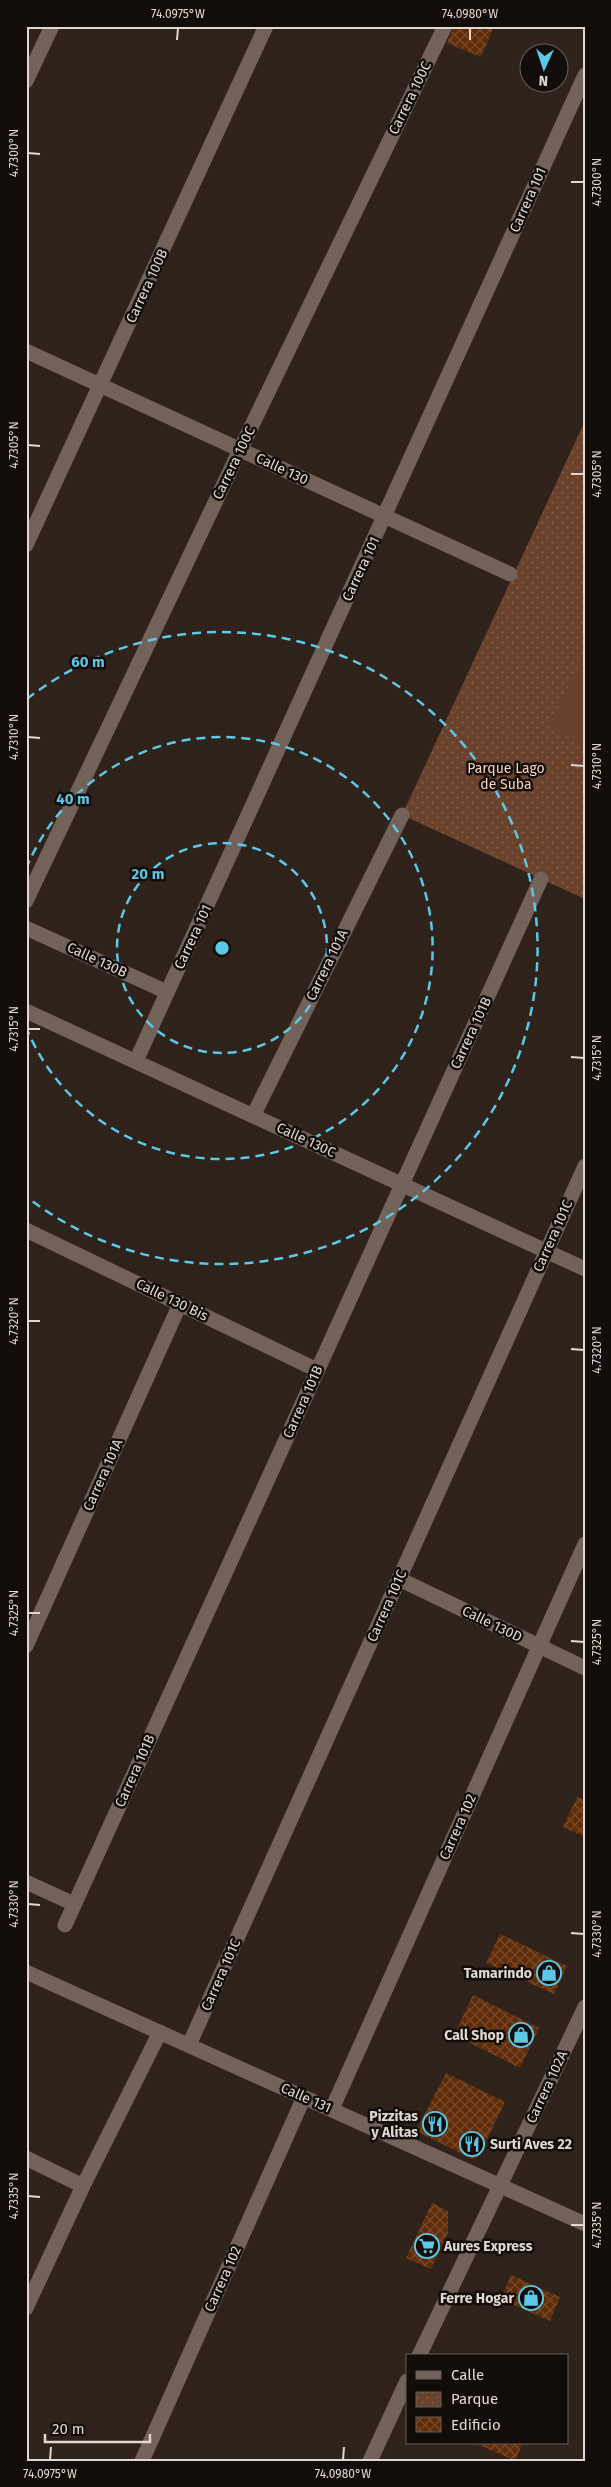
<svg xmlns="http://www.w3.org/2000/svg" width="611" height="2487" viewBox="0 0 611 2487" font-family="'Fira Sans',sans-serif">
	<defs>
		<pattern id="park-dots" width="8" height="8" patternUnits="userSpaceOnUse" patternTransform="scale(1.25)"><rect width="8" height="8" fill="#6a422b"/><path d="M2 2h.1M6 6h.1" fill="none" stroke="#7f5d49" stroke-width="1.8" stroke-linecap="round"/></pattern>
		<pattern id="building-cross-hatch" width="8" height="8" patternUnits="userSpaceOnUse" patternTransform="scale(1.25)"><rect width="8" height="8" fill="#602c08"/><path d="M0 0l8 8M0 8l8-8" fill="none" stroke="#764a2b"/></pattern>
	</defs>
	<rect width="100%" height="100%" fill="#2f221a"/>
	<path fill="url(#park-dots)" d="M585,421V899L402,815Z"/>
	<path fill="#6a422b" d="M585,652V746L548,728Z"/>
	<path fill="url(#building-cross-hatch)" d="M454,26H494L481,57L447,43Z
		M577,1797L585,1800V1837L563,1827Z
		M500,1934L567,1966L554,1994L486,1963Z
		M473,1995L539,2028L520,2068L454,2035Z
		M446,2073L505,2102L479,2156L472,2159L416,2131Z
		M432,2203L448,2211V2233L431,2269L406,2258Z
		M511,2275L560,2297L550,2321L501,2299Z
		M475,2443H523L515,2461Z"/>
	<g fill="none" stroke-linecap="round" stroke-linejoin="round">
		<path stroke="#726259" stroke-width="15" d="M26,928L167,992
			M26,1882L74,1904"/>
		<path stroke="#726259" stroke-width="15" d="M26,81L52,26
			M26,351L510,574
			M26,545L266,26
			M26,901L240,450L445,26
			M26,1011L585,1269
			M136,1061L585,75
			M253,1116L402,815
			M26,1230L317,1370
			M399,1579L585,1668
			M26,1646L180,1304
			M65,1925L541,879
			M26,1972L585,2224
			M189,2045L585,1166
			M332,2109L585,1544
			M26,2158L83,2186
			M26,2308L83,2186L160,2032
			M142,2461L304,2097"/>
		<path stroke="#726259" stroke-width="15" d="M419,2356L585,2007
			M370,2461L407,2381"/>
	</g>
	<path fill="none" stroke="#e0d7d2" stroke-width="2" d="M177,40L178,28M470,40V28M28,153L40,154M571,182H584M28,445L40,446M571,474H584M28,737L40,738M571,765L584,766M28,1029H40M571,1057L584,1058M28,1321H40M571,1349L584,1350M28,1613H40M571,1641L584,1642M28,1904L40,1905M571,1933L584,1934M28,2196L40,2197M571,2225H584M50,2460L51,2447M343,2460L344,2447"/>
	<g fill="none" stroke="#5bc8e7" stroke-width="2.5" stroke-dasharray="9 6">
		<circle cx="222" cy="948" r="105"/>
		<path d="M26 869A211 211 0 1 1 26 1027"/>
		<path d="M27 699A316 316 0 1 1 27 1197"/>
	</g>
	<defs>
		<symbol id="shop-ring" viewBox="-11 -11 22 22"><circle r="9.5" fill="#130d0a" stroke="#5bc8e7" stroke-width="1.5"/><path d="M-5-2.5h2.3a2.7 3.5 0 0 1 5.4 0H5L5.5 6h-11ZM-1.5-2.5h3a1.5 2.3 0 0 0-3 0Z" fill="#5bc8e7"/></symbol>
		<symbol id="restaurant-ring" viewBox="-11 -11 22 22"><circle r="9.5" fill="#130d0a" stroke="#5bc8e7" stroke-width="1.5"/><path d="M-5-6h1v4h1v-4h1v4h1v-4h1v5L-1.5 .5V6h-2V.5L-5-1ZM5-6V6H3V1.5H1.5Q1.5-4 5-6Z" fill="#5bc8e7"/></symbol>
		<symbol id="supermarket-ring" viewBox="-11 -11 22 22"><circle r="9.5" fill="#130d0a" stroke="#5bc8e7" stroke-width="1.5"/><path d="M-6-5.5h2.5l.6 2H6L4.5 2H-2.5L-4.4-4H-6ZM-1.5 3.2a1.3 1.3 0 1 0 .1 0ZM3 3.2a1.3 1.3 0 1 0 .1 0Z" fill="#5bc8e7"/></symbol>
	</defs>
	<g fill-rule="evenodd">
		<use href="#shop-ring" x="535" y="1959" width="28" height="28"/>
		<use href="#shop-ring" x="507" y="2021" width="28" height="28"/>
		<use href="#restaurant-ring" x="421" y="2110" width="28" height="28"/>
		<use href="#restaurant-ring" x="458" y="2130" width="28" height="28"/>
		<use href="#supermarket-ring" x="413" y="2232" width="28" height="28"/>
		<use href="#shop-ring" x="517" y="2284" width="28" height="28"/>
	</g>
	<g text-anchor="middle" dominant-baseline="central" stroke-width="5" stroke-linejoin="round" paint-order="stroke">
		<g font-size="14" fill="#e0d7d2" stroke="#130d0a">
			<text transform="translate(410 98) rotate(-64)">Carrera 100C</text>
			<text transform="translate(528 200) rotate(-66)">Carrera 101</text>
			<text transform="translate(147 286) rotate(-65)">Carrera 100B</text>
			<text transform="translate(234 463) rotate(-64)">Carrera 100C</text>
			<text transform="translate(282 469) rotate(25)">Calle 130</text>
			<text transform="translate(361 569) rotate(-65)">Carrera 101</text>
			<text transform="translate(193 937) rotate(-65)">Carrera 101</text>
			<text transform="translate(97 960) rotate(25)">Calle 130B</text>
			<text transform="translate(327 965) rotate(-64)">Carrera 101A</text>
			<text transform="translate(471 1033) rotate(-65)">Carrera 101B</text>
			<text transform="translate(306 1140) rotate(25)">Calle 130C</text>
			<text transform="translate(553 1236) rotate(-66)">Carrera 101C</text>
			<text transform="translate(172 1300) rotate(26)">Calle 130 Bis</text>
			<text transform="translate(303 1402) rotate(-66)">Carrera 101B</text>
			<text transform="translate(103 1475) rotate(-66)">Carrera 101A</text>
			<text transform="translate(387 1606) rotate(-66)">Carrera 101C</text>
			<text transform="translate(492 1624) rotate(26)">Calle 130D</text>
			<text transform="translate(135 1771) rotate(-66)">Carrera 101B</text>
			<text transform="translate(458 1827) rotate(-66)">Carrera 102</text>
			<text transform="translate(221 1975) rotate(-66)">Carrera 101C</text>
			<text transform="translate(547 2087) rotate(-65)">Carrera 102A</text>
			<text transform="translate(306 2098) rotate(24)">Calle 131</text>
			<text transform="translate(223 2279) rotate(-66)">Carrera 102</text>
		</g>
		<g font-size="14" fill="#fcd3bc" stroke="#130d0a">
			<text x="506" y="768">Parque Lago<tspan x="506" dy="16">de Suba</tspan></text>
		</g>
		<g font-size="14" font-weight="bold" fill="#e0d7d2" stroke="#130d0a" text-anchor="end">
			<text x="532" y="1973">Tamarindo</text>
			<text x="504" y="2035">Call Shop</text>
			<text x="418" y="2116">Pizzitas<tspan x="418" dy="16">y Alitas</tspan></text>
			<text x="490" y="2144" text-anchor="start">Surti Aves 22</text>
			<text x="444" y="2246" text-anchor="start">Aures Express</text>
			<text x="514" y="2298">Ferre Hogar</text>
		</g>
	</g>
	<circle cx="222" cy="948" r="8" fill="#5bc8e7" stroke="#130d0a" stroke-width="2.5"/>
	<g font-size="15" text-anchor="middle" font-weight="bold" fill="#5bc8e7" stroke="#130d0a" stroke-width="5" stroke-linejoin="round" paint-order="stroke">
		<text x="88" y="667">60 m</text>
		<text x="73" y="804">40 m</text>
		<text x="148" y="879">20 m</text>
	</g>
	<rect width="611" height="2487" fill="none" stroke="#130d0a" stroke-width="55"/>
	<rect x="406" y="2354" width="162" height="90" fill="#130d0a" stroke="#655e5a"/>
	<rect x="416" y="2371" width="25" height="8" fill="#726259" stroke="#655e5a"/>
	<text x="451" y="2380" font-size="15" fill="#e0d7d2">Calle</text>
	<rect x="416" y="2392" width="25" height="15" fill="url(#park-dots)" stroke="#655e5a"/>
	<text x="451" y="2404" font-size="15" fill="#e0d7d2">Parque</text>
	<rect x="416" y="2417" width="25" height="15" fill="url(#building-cross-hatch)" stroke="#655e5a"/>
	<text x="451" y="2430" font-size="15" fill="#e0d7d2">Edificio</text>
	<g transform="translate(544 68) rotate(183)"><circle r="24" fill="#130d0a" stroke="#655e5a"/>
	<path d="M0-4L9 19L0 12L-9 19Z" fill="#5bc8e7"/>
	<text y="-8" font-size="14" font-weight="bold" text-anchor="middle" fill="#e0d7d2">N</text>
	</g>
	<path d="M45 2434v8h105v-8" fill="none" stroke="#e0d7d2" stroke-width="2.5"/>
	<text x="52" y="2434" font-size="15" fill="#e0d7d2" stroke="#130d0a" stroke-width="4" paint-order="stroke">20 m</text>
	<rect x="28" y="28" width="556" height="2432" fill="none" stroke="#e0d7d2" stroke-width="2"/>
	<g font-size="12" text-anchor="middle" fill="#e0d7d2">
		<text x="178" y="18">74.0975°W</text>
		<text x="470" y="18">74.0980°W</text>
		<text transform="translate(14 153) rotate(-90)" y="4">4.7300°N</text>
		<text transform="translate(597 182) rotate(-90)" y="4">4.7300°N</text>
		<text transform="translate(14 445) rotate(-90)" y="4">4.7305°N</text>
		<text transform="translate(597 474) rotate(-90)" y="4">4.7305°N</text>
		<text transform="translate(14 737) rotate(-90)" y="4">4.7310°N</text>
		<text transform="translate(597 766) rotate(-90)" y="4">4.7310°N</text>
		<text transform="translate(14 1029) rotate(-90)" y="4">4.7315°N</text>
		<text transform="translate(597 1058) rotate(-90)" y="4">4.7315°N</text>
		<text transform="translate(14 1321) rotate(-90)" y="4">4.7320°N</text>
		<text transform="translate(597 1350) rotate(-90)" y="4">4.7320°N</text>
		<text transform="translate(14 1613) rotate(-90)" y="4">4.7325°N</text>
		<text transform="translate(597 1642) rotate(-90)" y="4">4.7325°N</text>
		<text transform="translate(14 1904) rotate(-90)" y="4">4.7330°N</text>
		<text transform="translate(597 1934) rotate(-90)" y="4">4.7330°N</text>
		<text transform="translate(14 2196) rotate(-90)" y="4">4.7335°N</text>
		<text transform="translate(597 2225) rotate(-90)" y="4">4.7335°N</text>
		<text x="50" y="2478">74.0975°W</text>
		<text x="343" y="2478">74.0980°W</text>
	</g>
</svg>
